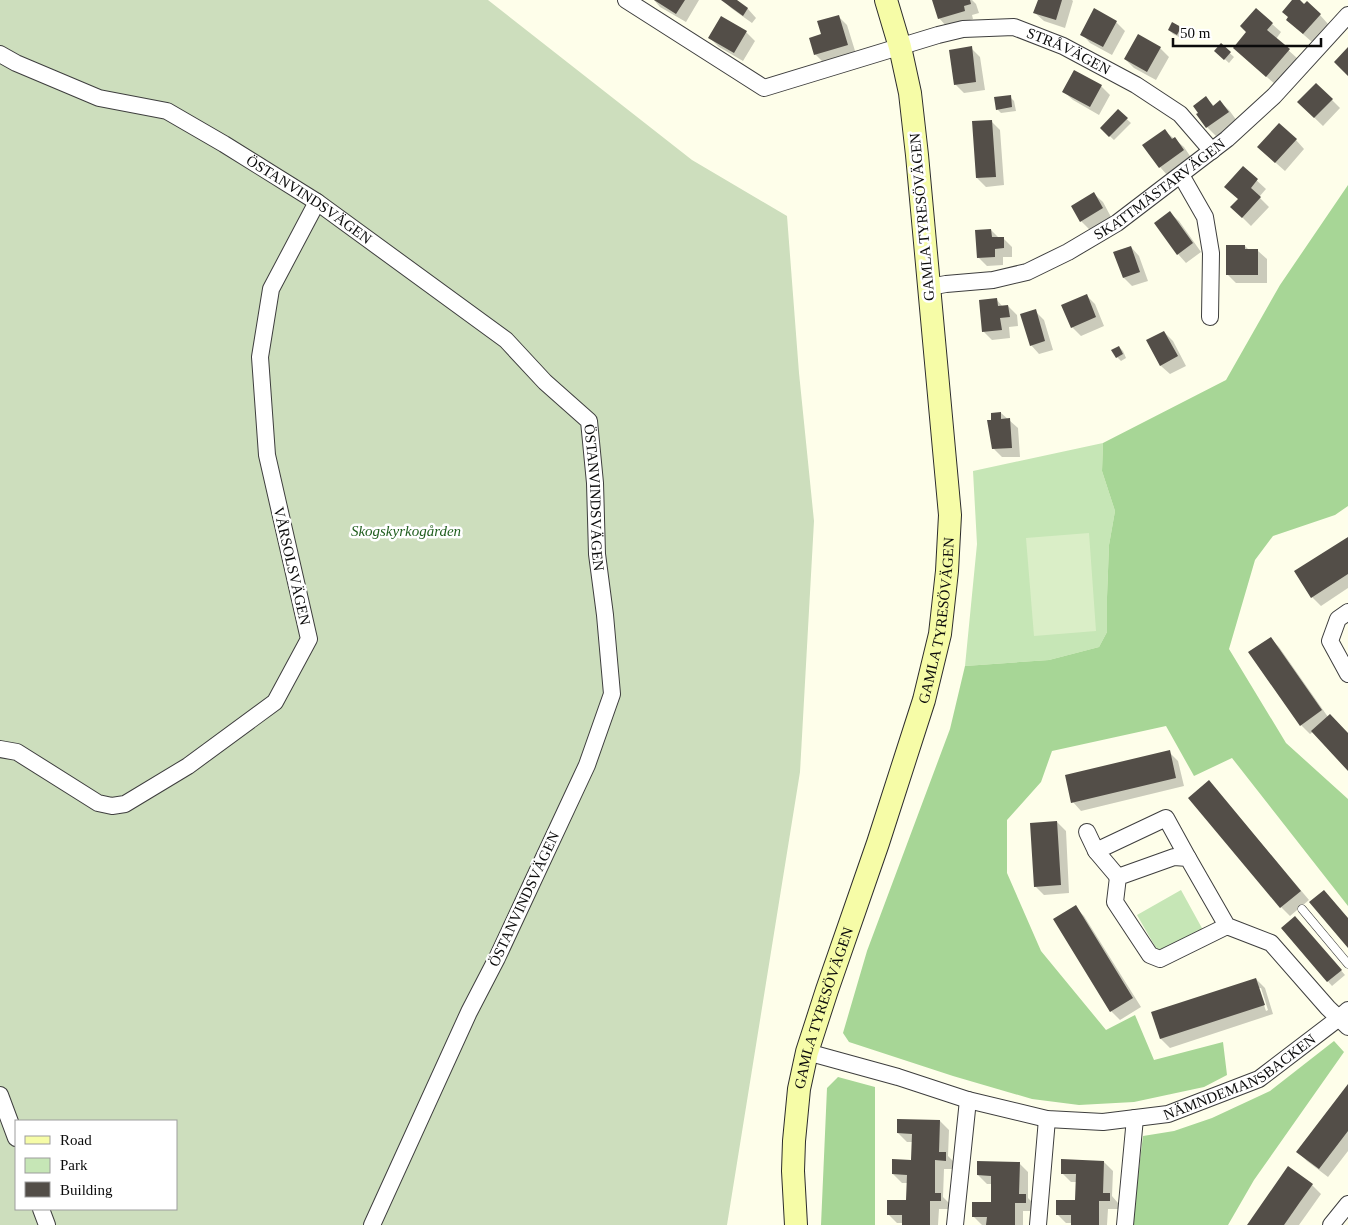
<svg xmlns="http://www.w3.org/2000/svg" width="1348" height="1225" viewBox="0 0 1348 1225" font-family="Georgia,serif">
	<rect width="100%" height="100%" fill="#fefeea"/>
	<path fill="#c6e6b6" d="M1103,443L1102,471L1115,511L1109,545L1107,597V632L1099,647L1049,660L965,666L977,544L973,471Z
		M1181,890L1203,930L1160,955L1137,915Z"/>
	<path fill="#a7d696" d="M1348,185V506L1335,515L1273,536L1255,560L1229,649L1286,743L1348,799V906L1232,758L1194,776L1166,726L1052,751L1041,782L1007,820V873L1041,951L1106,1030L1135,1015L1154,1060L1223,1042L1227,1075L1204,1087L1134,1102L1079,1105L1032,1099L953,1076L849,1042L843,1033L867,951L950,729L965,666L1049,660L1099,647L1107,632V597L1109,545L1115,511L1102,471L1103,443L1226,380L1280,285Z
		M1334,1041L1344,1052L1254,1180L1228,1225H1132L1143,1136L1174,1131L1212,1118L1270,1091Z
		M838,1077L875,1087V1225H821L827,1088Z"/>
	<path fill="#cddebd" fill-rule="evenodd" d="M0,0H488L692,160L787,216L799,373L814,521L800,772L727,1225H0ZM16,1121H176V1209H16Z"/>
	<path fill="#daeec7" d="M1089,533L1096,631L1034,636L1026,538Z"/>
	<path fill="#0003" fill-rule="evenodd" d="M654,0H699L686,22L660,7Z
		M723,0H735L748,9L756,18L752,23L731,8Z
		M933,0H972L976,4L979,13L972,15L973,19L947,27L939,18Z
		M1039,0H1072L1073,1L1065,28L1044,21L1035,13Z
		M1294,0H1298L1320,15L1328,24L1312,42L1296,28Z
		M838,16L847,25L856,54L824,63L815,54L822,35Z
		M1116,22L1125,31L1112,55L1090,43L1082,34Z
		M1172,24L1180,28L1184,32L1181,38L1173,34L1169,30Z
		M1272,24L1281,32L1276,39L1298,59L1275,84L1243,56Z
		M746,32L755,41L743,61L719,47L710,38Z
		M1221,45L1234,57L1229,63L1216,51Z
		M971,48L980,57L985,90L964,93L955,84Z
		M1160,48L1169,57L1156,80L1134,68L1125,59Z
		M1316,84L1340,108L1323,126L1298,102Z
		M1101,86L1110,95L1099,115L1073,100L1064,92Z
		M1010,97L1014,101L1016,111L1001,113L997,109Z
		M1206,98L1214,106L1220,102L1229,110L1237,121L1216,136L1207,127L1198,114Z
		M1118,111L1131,123L1114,140L1101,128Z
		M991,121L1000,130L1004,185L986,187L977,178Z
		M1165,131L1184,147L1192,159L1168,176L1160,167Z
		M1296,140L1304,149L1285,171L1268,156Z
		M1243,168L1266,189L1259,197L1269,207L1251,226L1241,216L1239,199Z
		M1094,194L1103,202L1111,217L1090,230L1081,221Z
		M1170,213L1179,221L1201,252L1186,263L1178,254Z
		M991,230L999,238H1003L1012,247V257H1003V265L987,266L978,257Z
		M1245,246L1249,250L1258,251L1267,259V283H1236L1227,274Z
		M1131,247L1139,256L1148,281L1132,286L1124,278Z
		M1086,295L1095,304L1104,326L1081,336L1072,327Z
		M996,299L1003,307L1008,306L1017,315L1018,326L1009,327L1010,338L992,340L983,331Z
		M1035,311L1044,320L1053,350L1039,354L1031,345Z
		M1164,332L1173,341L1186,366L1170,374L1161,366L1148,341Z
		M1119,347L1123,351L1126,358L1121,361L1117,357Z
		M1001,413L1018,428L1020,457H1002L993,448V421Z
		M1348,539V588L1321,606L1312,597Z
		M1270,638L1279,647L1328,717L1348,734V770L1313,732L1310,734L1301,725Z
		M1169,752L1178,761L1184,786L1081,811L1073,802Z
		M1217,791L1309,900L1290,916L1281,907L1189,798Z
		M1057,822L1066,831L1069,893L1044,895L1035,886Z
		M1075,907L1084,916L1141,1007L1120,1020L1111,1011Z
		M1299,922L1345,975L1332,986L1282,929Z
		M1256,979L1265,988L1273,1014L1170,1048L1161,1039L1153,1013ZM1258,988H1261L1268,1010L1266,1011Z
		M1348,1086V1151L1328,1177L1307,1161L1298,1152Z
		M940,1121L949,1130L948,1156L954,1162V1169H944L943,1197L949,1203V1209H939L938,1225H903V1223H897L888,1214L907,1202L908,1183H902L893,1174L912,1161L913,1142H907L898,1133Z
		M1104,1162L1113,1171L1112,1196L1118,1203V1209H1108L1107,1225H1072V1223H1066L1057,1214L1076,1202L1077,1182H1071L1062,1173Z
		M1019,1163L1028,1172V1198L1034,1204V1211H1023V1225H982L973,1216L992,1203L993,1184H987L978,1175Z
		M1312,1185L1321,1194L1299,1225H1249Z"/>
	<path fill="#534e48" d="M654,0H685L676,14Z
		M721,0H737L748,8L743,16Z
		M932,0H970L971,4L964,6L965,11L938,19Z
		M1038,0H1062L1056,20L1033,13Z
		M1292,0H1300L1304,4L1307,1L1321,14L1303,34L1286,20L1288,17L1282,12Z
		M1094,8L1117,21L1103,47L1080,35Z
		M1256,8L1273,23L1267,30L1290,49L1266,77L1233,48L1246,32L1240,26Z
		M839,15L848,45L814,55L809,38L821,34L817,21Z
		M721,16L747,31L734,53L708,38Z
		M1172,22L1181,27L1177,35L1168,30Z
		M1138,34L1161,47L1147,72L1124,59Z
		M1221,43L1231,52L1224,60L1214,51Z
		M972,46L976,82L954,85L949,50Z
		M1348,47V76L1334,62Z
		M1074,70L1102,85L1090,107L1062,92Z
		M1316,83L1333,99L1314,118L1297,102Z
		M1011,95L1012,107L996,110L994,97Z
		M1206,96L1213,106L1220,100L1229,112L1206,128L1196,114L1198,113L1193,106Z
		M1118,109L1128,118L1109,137L1100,128Z
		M992,120L996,177L976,178L972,121Z
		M1279,123L1297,139L1275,163L1257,147Z
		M1165,129L1172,139L1175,137L1184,150L1159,168L1142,145Z
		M1243,166L1258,179L1251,188L1261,197L1242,218L1230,207L1238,199L1224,187Z
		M1094,192L1103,208L1080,222L1071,206Z
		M1170,211L1193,243L1177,255L1154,223Z
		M991,229L992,237H1004V248L995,249V257L977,258L975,230Z
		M1226,245H1245V249H1258V275H1226Z
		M1131,246L1140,272L1123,278L1113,252Z
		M1087,294L1096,317L1071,328L1061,305Z
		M997,298L998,306L1008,305L1010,317L1000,318L1002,330L982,332L979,300Z
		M1036,309L1045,341L1030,346L1020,314Z
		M1164,331L1178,356L1160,366L1146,340Z
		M1119,346L1123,354L1116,358L1111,350Z
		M1001,412V419L1010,418L1012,448L992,449L987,420H991V413Z
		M1348,537V574L1311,598L1294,571Z
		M1271,637L1322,710L1300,726L1248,652Z
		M1330,714L1348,733V771L1311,731Z
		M1170,750L1176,778L1071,803L1065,775Z
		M1209,780L1301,891L1280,908L1188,798Z
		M1057,821L1061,885L1034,887L1030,823Z
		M1324,890L1348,918V948L1309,902Z
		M1076,905L1133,998L1110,1012L1053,919Z
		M1295,916L1342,970L1327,982L1281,928Z
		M1256,978L1265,1005L1160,1039L1151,1012Z
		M1348,1084V1131L1319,1169L1296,1152Z
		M897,1119L940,1120L939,1152H946V1161L935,1160V1193H941V1201H930V1225H902V1215H887V1200H906L907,1175L892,1174V1159L911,1160L912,1134L897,1133Z
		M1061,1159L1104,1161L1103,1193H1110V1201H1099V1225H1071V1215H1056V1200H1075L1076,1174H1061Z
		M977,1161L1020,1162L1019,1194H1026V1203H1015V1225H986L987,1217H972V1202H991V1176L977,1175Z
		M1288,1166L1313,1184L1300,1202L1284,1225H1247Z"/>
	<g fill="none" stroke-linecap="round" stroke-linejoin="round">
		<defs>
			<path id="lane" d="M1302,909L1348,964"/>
			<g id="street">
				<path id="s1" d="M626,0L764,88L938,35L963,29L1014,27L1063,46L1136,85L1180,114L1212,151"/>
				<path id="s2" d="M0,54L16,63L99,98L167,111L224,144L317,202L506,340L545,382L589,421L595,483L597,554L605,615L612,694L587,765L497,958L469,1012L372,1225"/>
				<path d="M1181,175L1205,217L1211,253L1210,317"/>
				<path id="s3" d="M929,287L946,284L993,280L1027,272L1068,252L1117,223L1227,139L1274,96L1348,15"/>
				<path d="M1348,612L1338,619L1330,641L1348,674"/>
				<path d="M0,749L17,752L98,803L112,806L125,804L188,766L275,702L309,639L267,455L260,357L271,289L317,202"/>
				<path d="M1087,832L1096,851"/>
				<path d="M1118,877L1096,851L1166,818L1188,858"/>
				<path d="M1227,926L1160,959L1150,955L1115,902L1118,877L1174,857L1188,858L1227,926L1271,943L1328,1008L1348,1027"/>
				<path id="s4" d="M807,1052L898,1077L968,1100L1047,1119L1103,1122L1168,1114L1259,1079L1339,1018L1348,1010"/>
				<path d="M0,1095L16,1138"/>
				<path d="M41,1209L47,1225"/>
				<path d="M955,1225L968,1100"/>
				<path d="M1038,1225L1047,1119"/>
				<path d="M1125,1225L1135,1118"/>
				<path d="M1331,1225L1348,1204"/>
			</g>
			<g id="secondary">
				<path id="s5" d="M796,1225L793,1171L794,1141L799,1089L807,1052L827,990L878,843L924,700L940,634L947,571L950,515L917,155L910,93L900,47L886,0"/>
			</g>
		</defs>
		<use href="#lane" stroke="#3e3e3e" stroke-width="9"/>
		<use href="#street" stroke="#3e3e3e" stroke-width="18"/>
		<use href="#secondary" stroke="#2d2d2d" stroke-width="24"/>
		<use href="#lane" stroke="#fff" stroke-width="8"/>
		<use href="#street" stroke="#fff" stroke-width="16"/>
		<use href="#secondary" stroke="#f6fca7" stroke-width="22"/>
	</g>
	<g text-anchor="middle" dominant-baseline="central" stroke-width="5" stroke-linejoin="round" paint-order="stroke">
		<g font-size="15" fill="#0b0b0b" stroke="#fff">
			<text stroke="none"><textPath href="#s1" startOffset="482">STRÅVÄGEN</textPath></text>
			<text stroke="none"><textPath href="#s3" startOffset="256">SKATTMÄSTARVÄGEN</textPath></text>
			<text stroke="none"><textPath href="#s2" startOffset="345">ÖSTANVINDSVÄGEN</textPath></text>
			<text transform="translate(922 217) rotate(-95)">GAMLA TYRESÖVÄGEN</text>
			<text stroke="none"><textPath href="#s2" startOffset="780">ÖSTANVINDSVÄGEN</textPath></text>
			<text transform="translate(292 566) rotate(77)">VÅRSOLSVÄGEN</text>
			<text stroke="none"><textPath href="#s5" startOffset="626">GAMLA TYRESÖVÄGEN</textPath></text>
			<text transform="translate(524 899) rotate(-65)">ÖSTANVINDSVÄGEN</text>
			<text stroke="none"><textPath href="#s5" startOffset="221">GAMLA TYRESÖVÄGEN</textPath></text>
			<text stroke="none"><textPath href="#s4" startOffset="452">NÄMNDEMANSBACKEN</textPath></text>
		</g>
		<g font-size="15" font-style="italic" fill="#215f1f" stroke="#fff">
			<text x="406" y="531">Skogskyrkogården</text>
		</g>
	</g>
	<rect x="15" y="1120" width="162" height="90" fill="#ffffff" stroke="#9d9d9d"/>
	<rect x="25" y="1136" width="25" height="8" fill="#f6fca7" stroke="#9d9d9d"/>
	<text x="60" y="1145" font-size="15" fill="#0b0b0b">Road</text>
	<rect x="25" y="1158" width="25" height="15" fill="#c6e6b6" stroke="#9d9d9d"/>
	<text x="60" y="1170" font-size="15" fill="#0b0b0b">Park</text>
	<rect x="25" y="1182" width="25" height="15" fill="#534e48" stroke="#9d9d9d"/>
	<text x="60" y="1195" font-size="15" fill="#0b0b0b">Building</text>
	<path d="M1173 38v8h148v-8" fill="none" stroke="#0b0b0b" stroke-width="2.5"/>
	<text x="1180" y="38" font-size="15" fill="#0b0b0b" stroke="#ffffff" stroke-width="4" paint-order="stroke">50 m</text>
</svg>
